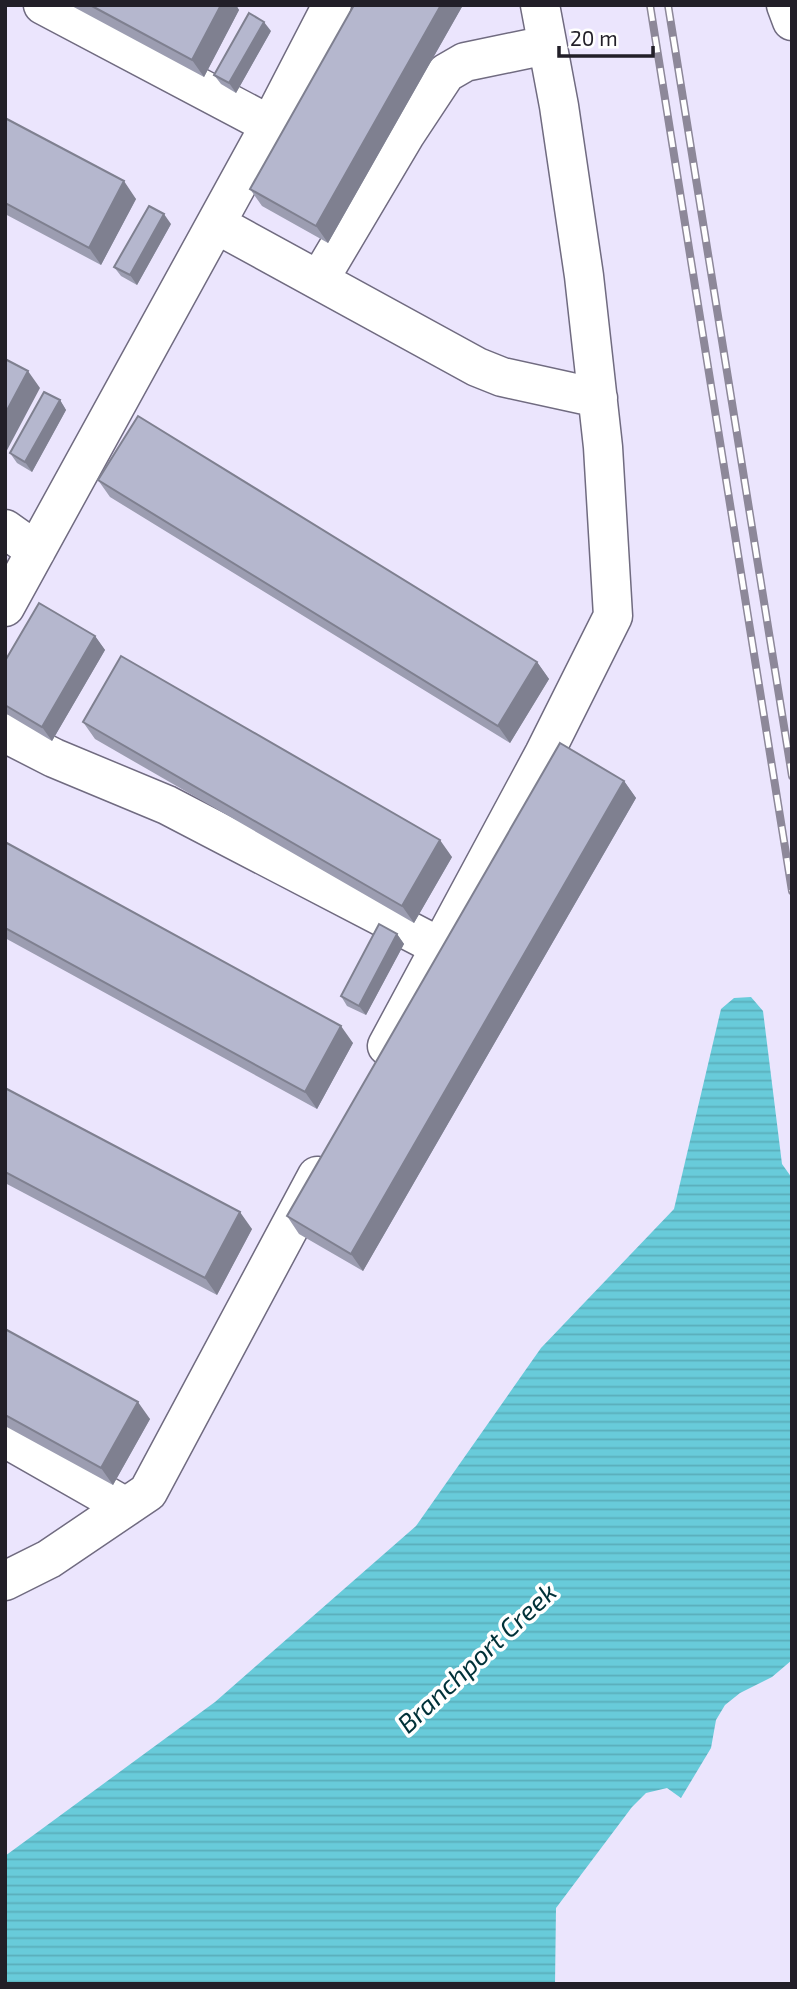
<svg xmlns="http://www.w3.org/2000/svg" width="797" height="1989" viewBox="0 0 797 1989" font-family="'Exo 2',sans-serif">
	<defs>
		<pattern id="water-rules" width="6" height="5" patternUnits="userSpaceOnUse" patternTransform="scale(1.75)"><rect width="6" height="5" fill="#68cbda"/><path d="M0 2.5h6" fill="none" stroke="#5aaebb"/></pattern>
	</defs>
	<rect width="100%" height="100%" fill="#ebe5fd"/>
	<path fill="url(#water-rules)" d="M751,997L763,1011L782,1164L792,1178V1660L772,1677L740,1693L725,1705L716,1720L711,1748L681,1798L667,1788L646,1793L632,1807L556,1908L555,1984H5V1856L215,1702L416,1526L541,1348L674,1209L721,1009L734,998Z"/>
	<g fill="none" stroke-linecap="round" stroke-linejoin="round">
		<defs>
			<path id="minor" d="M43,5L270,125
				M786,5L792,21
				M216,224L477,367L502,377L598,398
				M319,280L405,135L446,73L465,62L547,45
				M5,529L36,551
				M5,607L270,125L332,5
				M5,733L54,758L167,805L440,947
				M387,1046L544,754L613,616L603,447L584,276L559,106L540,5
				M5,1438L126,1507
				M5,1581L49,1559L148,1492L317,1176"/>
		</defs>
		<use href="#minor" stroke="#706b80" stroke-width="41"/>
		<use href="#minor" stroke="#fff" stroke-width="38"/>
		<defs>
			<path id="rail" d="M650,5L792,891
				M668,5L792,776"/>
		</defs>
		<use href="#rail" stroke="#8d8899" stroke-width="8"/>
		<use href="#rail" stroke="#fff" stroke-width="5" stroke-dasharray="16" stroke-linecap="butt"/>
	</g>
	<path fill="#9c9db1" d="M70,5H236L239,10L204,77Z
		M354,5H463L328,243L262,206L250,189Z
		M271,31L236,93L221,84L214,75Z
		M5,118L136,199L101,265L5,214Z
		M171,224L137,285L121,276L114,267Z
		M60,400L66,410L32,472L17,463L10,453Z
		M98,480L537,662L549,679L510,743L110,497Z
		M95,636L105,650L52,741L5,713V661Z
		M83,722L452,857L414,923L95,739Z
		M624,781L636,798L363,1271L299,1234L287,1216Z
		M5,842L353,1043L317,1109L5,938Z
		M397,934L404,944L366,1015L347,1006L341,996Z
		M5,1088L252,1229L217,1295L5,1183Z
		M5,1329L150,1419L113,1485L5,1426Z"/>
	<path fill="#7f8090" d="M221,5H236L239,10L204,77L192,60Z
		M441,5H463L328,243L316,226Z
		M264,22L271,31L236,93L229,83Z
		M124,181L136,199L101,265L89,248Z
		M164,214L171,224L137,285L130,275Z
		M28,371L40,388L5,454V414Z
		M60,400L66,410L32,472L25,462Z
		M95,636L105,650L52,741L42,727Z
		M537,662L549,679L510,743L498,726Z
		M624,781L636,798L363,1271L351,1254Z
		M440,840L452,857L414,923L402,906Z
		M397,934L404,944L366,1015L359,1006Z
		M341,1026L353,1043L317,1109L305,1092Z
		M240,1212L252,1229L217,1295L205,1278Z
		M138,1402L150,1419L113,1485L101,1468Z"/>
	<path fill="#b5b7ce" stroke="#7f8090" stroke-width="2" d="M90,5H221L192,60Z
		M354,5H441L316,226L250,189Z
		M249,13L264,22L229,83L214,75Z
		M5,118L124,181L89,248L5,203Z
		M149,206L164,214L130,275L114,267Z
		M5,359L28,371L5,414Z
		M44,392L60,400L25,462L10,453Z
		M138,416L537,662L498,726L98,480Z
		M39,603L95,636L42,727L5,705V661Z
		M121,656L440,840L402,906L83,722Z
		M560,743L624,781L351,1254L287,1216Z
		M5,842L341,1026L305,1092L5,928Z
		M379,924L397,934L359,1006L341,996Z
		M5,1088L240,1212L205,1278L5,1172Z
		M5,1329L138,1402L101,1468L5,1415Z"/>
	<g text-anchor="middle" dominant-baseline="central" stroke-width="7" stroke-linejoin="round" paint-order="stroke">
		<g font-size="26" font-style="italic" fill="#003138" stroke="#fff">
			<text transform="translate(476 1657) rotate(-43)">Branchport Creek</text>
		</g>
	</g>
	<rect width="797" height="1989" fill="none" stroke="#221f28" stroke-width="14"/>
	<path d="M559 46v10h94v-10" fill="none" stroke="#221f28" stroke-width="3.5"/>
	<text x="570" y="46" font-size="21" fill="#221f28" stroke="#ffffff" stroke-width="5" paint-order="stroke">20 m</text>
</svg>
